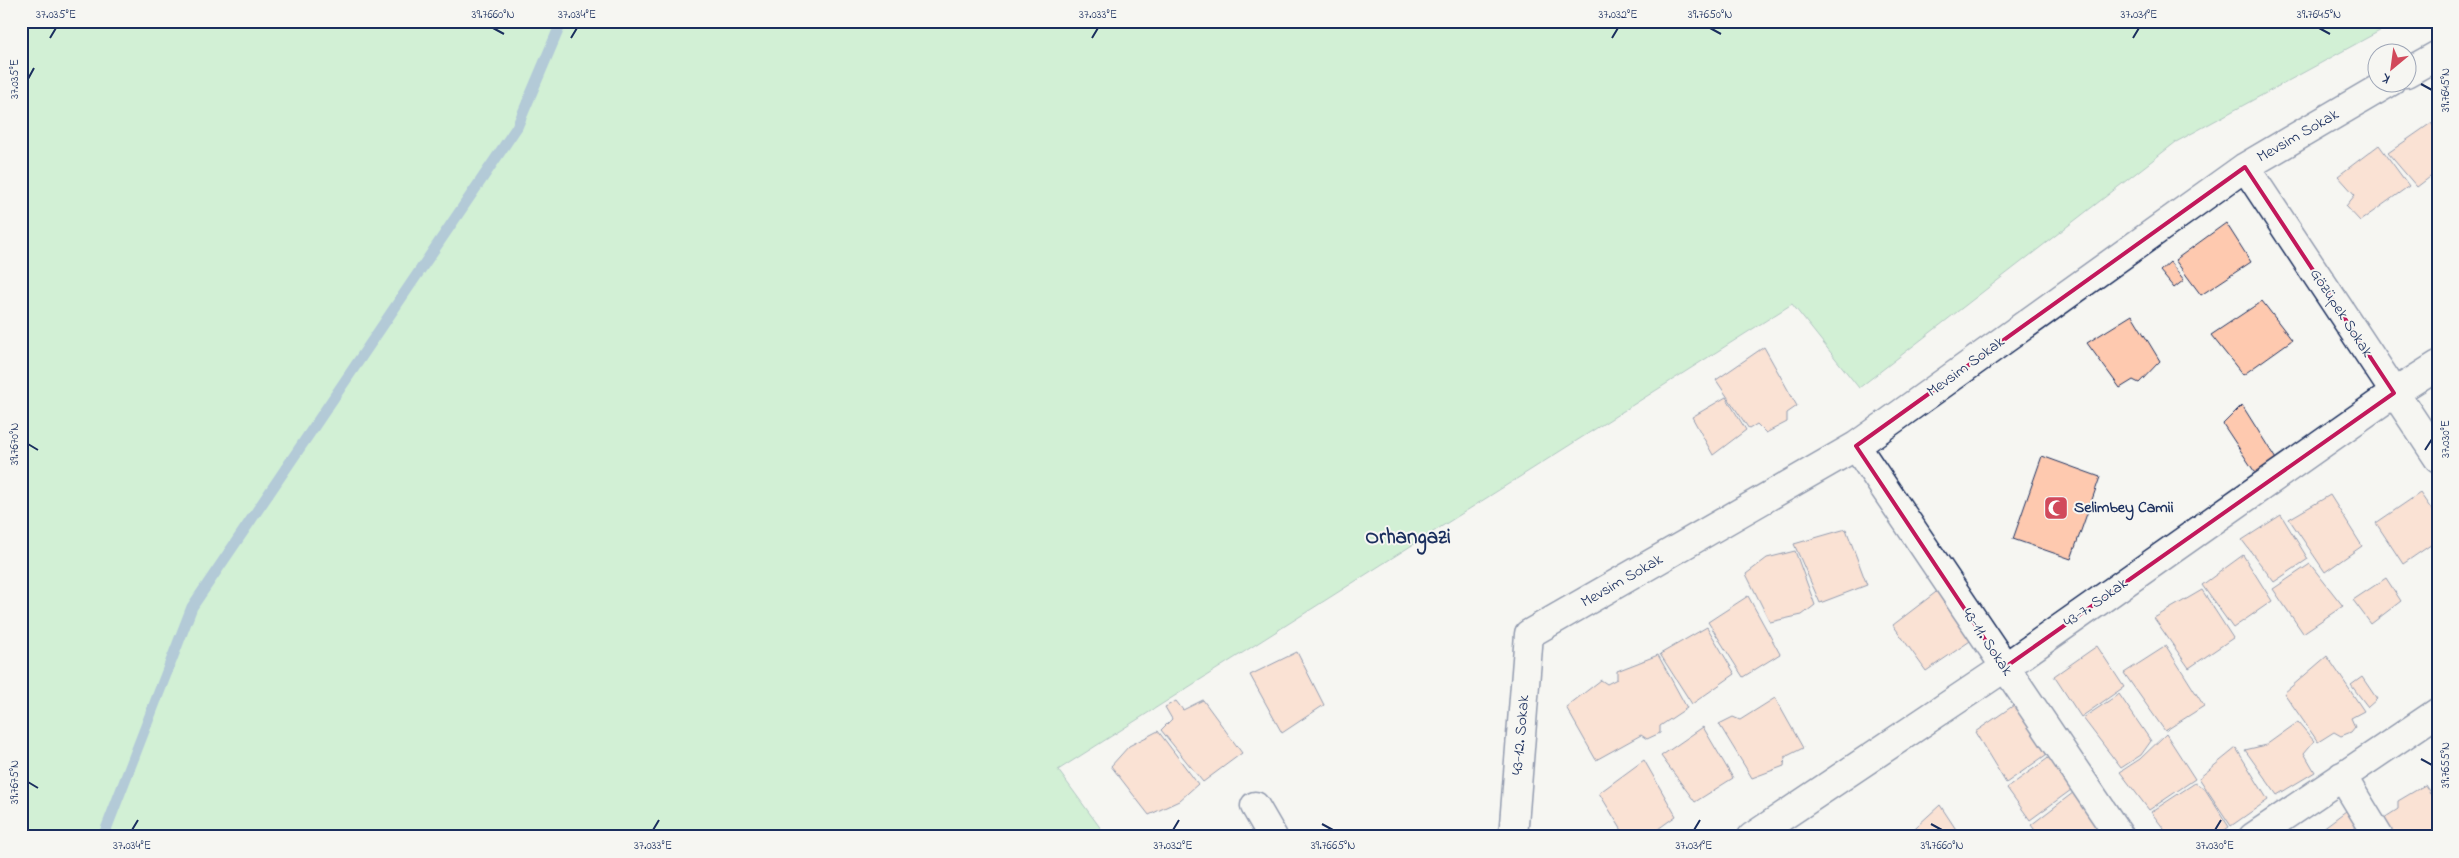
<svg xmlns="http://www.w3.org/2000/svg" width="2459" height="858" viewBox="0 0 2459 858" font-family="'Indie Flower',sans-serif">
	<rect width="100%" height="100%" fill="#f6f6f2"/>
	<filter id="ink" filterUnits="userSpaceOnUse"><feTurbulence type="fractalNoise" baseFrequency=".02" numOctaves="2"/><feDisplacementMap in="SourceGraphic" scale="10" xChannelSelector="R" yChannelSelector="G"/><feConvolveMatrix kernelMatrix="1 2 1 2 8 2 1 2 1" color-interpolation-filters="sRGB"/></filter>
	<g filter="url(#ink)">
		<path fill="#a6e8b1" stroke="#608c88" d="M21,21H2398L2176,142L1859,388L1792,304L1058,770L1107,837H21Z"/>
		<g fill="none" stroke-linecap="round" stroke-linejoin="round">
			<path stroke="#6295b7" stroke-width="11" d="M103,837L192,607L517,127L562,21"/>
		</g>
		<path fill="#fec9af" stroke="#1b2f5e" d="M2431,123L2438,132V171L2417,187L2388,153Z
			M2379,145L2409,186L2360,221L2346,206L2355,195L2338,176Z
			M2226,223L2251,262L2201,295L2175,260Z
			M2170,262L2184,280L2174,288L2160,271Z
			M2262,301L2292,340L2243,375L2211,335Z
			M2132,315L2160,361L2139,383L2133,380L2120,388L2087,343Z
			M1764,347L1797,406L1787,413V422L1766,433L1757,424L1749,429L1716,380Z
			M1726,397L1746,430L1713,455L1692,417Z
			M2242,405L2279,464L2258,477L2223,424Z
			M2042,456L2100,477L2071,559L2013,539Z
			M2420,493L2438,519V540L2403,564L2376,523Z
			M2330,495L2362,546L2325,572L2289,519Z
			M2281,515L2308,559L2274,582L2242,540Z
			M1846,529L1867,585L1820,603L1794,544Z
			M1795,551L1815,605L1802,615L1770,622L1746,574L1767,558Z
			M2243,555L2272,601L2233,628L2202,585Z
			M2310,564L2343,606L2303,633L2273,589Z
			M2386,578L2401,601L2371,624L2353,600Z
			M1944,586L1979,635L1926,671L1893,625Z
			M2202,590L2233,638L2189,668L2154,618Z
			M1748,596L1780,654L1743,677L1708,622Z
			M1707,627L1735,674L1692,704L1660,654Z
			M2097,646L2124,687L2081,717L2054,676Z
			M2166,646L2204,706L2165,731L2124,673Z
			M1297,652L1324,705L1282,733L1250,675Z
			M1658,655L1687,708L1660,726V733L1647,739L1641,735L1596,760L1566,707L1601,680L1607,684L1617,679V671Z
			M2327,656L2364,711L2351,718L2355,727L2351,732L2341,736L2334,732L2318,742L2284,693Z
			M2362,677L2377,699L2368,707L2351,685Z
			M2119,694L2151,741L2141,755L2121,768L2083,718Z
			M1775,698L1803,748L1785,757L1784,766L1752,778L1719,724L1733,717L1740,720Z
			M1203,700L1242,753L1203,782L1161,730L1172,719L1165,707L1176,701L1183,710Z
			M2020,701L2050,752L2006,783L1975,732Z
			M2298,722L2314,741L2304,753L2315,772L2277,795L2245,750L2266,745Z
			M1703,727L1733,778L1695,802L1661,756Z
			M1158,731L1198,784L1179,801L1149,815L1111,766L1129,746Z
			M2166,734L2195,779L2149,810L2120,772L2140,759Z
			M2236,748L2268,800L2231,826L2199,778Z
			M2051,756L2071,790L2030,820L2007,788Z
			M1644,760L1676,816L1647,837H1626L1599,793Z
			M2195,783L2205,789L2229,827L2215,837H2170L2151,812Z
			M2425,785L2438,805V837H2393L2381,820L2398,809V801Z
			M2078,789L2108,837H2040L2031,825Z
			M1940,805L1961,837H1905Z
			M2350,808L2369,837H2311Z"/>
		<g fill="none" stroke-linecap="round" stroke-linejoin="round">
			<defs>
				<path id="minor" d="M2406,73L2438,55
					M2245,167L2438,458
					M1856,446L2120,837
					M2342,776L2379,837
					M1255,806L1273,837
					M1513,837L1529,634L1856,446L2245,167L2390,82
					M1752,837L2004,668L2394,393L2438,365
					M2253,837L2438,712"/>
			</defs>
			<use href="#minor" stroke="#1b2f5e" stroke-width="31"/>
			<use href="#minor" stroke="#f6f6f2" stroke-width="28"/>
		</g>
	</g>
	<path d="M0 0H2459V858H0ZM2245,167L2394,393L2004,668L1856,446Z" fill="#f6f6f2" fill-opacity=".55" fill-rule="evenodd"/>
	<path fill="none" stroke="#c2185b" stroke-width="4" stroke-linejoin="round" d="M2245,167L2394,393L2004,668L1856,446Z"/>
	<path fill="none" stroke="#1b2f5e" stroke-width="2" d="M493,28L504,34M1710,28L1721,34M2319,28L2330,34M50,38L56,28M571,38L577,28M1092,38L1098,28M1612,38L1618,28M2133,38L2139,28M28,79L34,68M2421,84L2432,90M28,444L38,450M2425,450L2432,439M2421,759L2432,765M28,782L38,788M1322,824L1333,830M1931,824L1942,830M132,830L138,820M653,830L659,820M1173,830L1179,820M1694,830L1700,820M2215,830L2221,820"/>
	<defs>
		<symbol id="mosque-square" viewBox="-11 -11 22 22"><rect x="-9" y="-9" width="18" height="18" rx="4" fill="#d1495b" stroke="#f6f6f2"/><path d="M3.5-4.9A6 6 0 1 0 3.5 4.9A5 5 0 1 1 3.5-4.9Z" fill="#fff"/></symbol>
	</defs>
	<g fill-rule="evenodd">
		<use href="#mosque-square" x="2042" y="494" width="28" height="28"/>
	</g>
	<g text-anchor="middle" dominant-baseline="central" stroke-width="4" stroke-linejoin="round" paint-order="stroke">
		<g font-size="16" fill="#1b2f5e" stroke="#f6f6f2">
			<text transform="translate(2298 136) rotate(-30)">Mevsim Sokak</text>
			<text transform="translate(2341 313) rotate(57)">Gözüpek Sokak</text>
			<text transform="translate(1966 367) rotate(-36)">Mevsim Sokak</text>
			<text transform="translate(1622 581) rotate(-30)">Mevsim Sokak</text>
			<text transform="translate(2096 603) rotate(-35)">43-7. Sokak</text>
			<text transform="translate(1987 642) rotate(56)">43-11. Sokak</text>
			<text transform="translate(1521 735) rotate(-85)">43-12. Sokak</text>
		</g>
		<g font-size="16" font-weight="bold" fill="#1b2f5e" stroke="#f6f6f2" text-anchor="start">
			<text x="2074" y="508">Selimbey Camii</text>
		</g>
		<g font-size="21" font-weight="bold" fill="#1b2f5e" stroke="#f6f6f2">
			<text x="1408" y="538">Orhangazi</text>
		</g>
	</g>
	<rect width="2459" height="858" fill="none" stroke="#f6f6f2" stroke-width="55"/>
	<g transform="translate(2392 68) rotate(209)"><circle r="24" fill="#f6f6f2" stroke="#9ea6b7"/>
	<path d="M0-4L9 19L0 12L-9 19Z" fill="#d1495b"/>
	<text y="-8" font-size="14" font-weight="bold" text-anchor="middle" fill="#1b2f5e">K</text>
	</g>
	<rect x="28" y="28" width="2404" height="802" fill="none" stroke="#1b2f5e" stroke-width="2"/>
	<g font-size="12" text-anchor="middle" fill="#1b2f5e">
		<text x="56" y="18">37.035°E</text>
		<text x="493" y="18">39.7660°N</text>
		<text x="577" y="18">37.034°E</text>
		<text x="1098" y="18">37.033°E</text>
		<text x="1618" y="18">37.032°E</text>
		<text x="1710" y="18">39.7650°N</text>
		<text x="2139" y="18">37.031°E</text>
		<text x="2319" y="18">39.7645°N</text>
		<text transform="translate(14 79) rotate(-90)" y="4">37.035°E</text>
		<text transform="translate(2445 90) rotate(-90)" y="4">39.7645°N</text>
		<text transform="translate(2445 439) rotate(-90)" y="4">37.030°E</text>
		<text transform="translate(14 444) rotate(-90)" y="4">39.7670°N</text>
		<text transform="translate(2445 765) rotate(-90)" y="4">39.7655°N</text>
		<text transform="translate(14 782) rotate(-90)" y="4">39.7675°N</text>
		<text x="132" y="849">37.034°E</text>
		<text x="653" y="849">37.033°E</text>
		<text x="1173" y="849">37.032°E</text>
		<text x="1333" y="849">39.7665°N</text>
		<text x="1694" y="849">37.031°E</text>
		<text x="1942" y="849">39.7660°N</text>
		<text x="2215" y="849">37.030°E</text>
	</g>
</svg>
